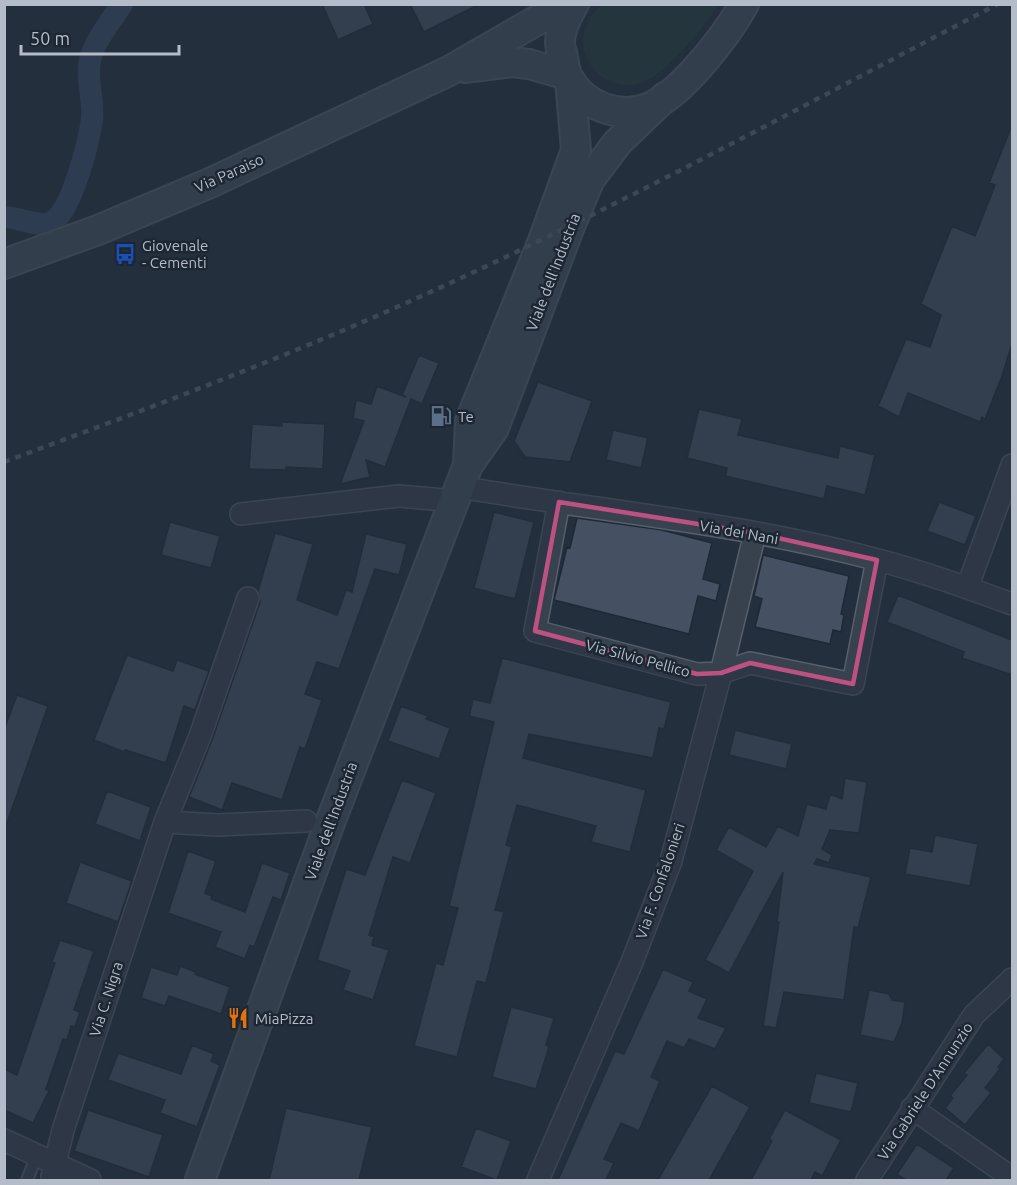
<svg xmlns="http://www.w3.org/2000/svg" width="1017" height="1185" viewBox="0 0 1017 1185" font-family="Ubuntu,sans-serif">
	<rect width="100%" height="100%" fill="#242f3e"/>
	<path fill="#263c3f" d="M602,5V4L718,5C704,27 667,74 641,83C608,94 573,60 586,27C589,18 595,11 602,5Z"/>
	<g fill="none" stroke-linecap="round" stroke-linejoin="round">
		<path stroke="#394c67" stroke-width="22" d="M4,217C18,217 36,227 50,223C71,216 89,141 92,119C94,101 86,80 90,60C95,40 111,21 122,4"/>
	</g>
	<path fill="#455162" stroke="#1f2835" stroke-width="1.5" d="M322,4H364L373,24L338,40Z
		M410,4H480L424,32Z
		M1012,125V344L1002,376L985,419L982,417L980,422L908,393L899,417L878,406L906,339L930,347L941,315L921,304L952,226L975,236L995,185L989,183Z
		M419,355L439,363L422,404L411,399L385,467L366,460L370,477L340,484L364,421L353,418L356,400L371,404L377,386L406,397L402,395Z
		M538,382L592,401L570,462L525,457L514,441Z
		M699,409L742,419L738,435L838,458L840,446L875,455L865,495L827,486L824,499L725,476L727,468L687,458Z
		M282,422L325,424L323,469L286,467V470L249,469L252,424L282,426Z
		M613,430L648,438L641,468L606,460Z
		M939,502L976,516L965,545L927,531Z
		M494,512L534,522L515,599L474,588Z
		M577,518L662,530L712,543L703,579L720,584L716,601L698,596L689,634L554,600L567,547L570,548Z
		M170,522L220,536L211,568L161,555Z
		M275,533L313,544L297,600L337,615L346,590L352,592L366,534L407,544L399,575L375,569L339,669L317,662L305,694L322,700L305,749L300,747L282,800L232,783L222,810L189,797L212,740L260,602L258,591Z
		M763,555L849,576L841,614L844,615L841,632L833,630L830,644L755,627L762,599L754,596Z
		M898,595L1012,640V675L962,658L964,652L887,622Z
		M127,655L173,671L177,660L209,671L195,710L184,706L166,763L125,750L124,752L94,740Z
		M502,658L671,702L664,729L659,728L653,758L529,734L523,758L646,790L630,852L591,842L596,826L517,805L506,845L512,847L495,910L504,912L486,983L477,981L457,1057L414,1046L436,963L443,965L458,908L449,906L494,722L469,716L473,699L490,703Z
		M17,695L48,706L7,823H4V730Z
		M401,706L428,716L426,719L450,728L439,759L388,741Z
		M735,730L792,744L786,769L729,755Z
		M845,778L867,782L859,833L830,830L822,849L832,855L829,863L817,859L814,864L871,877L858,928L854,927L844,1000L784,992L776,1028L763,1026L779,922H777L783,872L729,973L705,960L753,871L716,850L729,827L766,847L778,826L798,836L807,804L826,809L830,794L842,799Z
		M402,780L436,793L410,863L393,857L369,935L374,937L372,945L389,950L373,1000L343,990L350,971L317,960L346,869L365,875Z
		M107,791L151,807L140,841L95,824Z
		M935,835L978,844L970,886L905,874L910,848L932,852Z
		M188,851L216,861L205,893L212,896L211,899L245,912L262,863L290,873L281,900L273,897L254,947L250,945L245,959L215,947L221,932L168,913Z
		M80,862L132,881L118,922L66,903Z
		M60,940L94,951L74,1010L80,1012L75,1027L71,1026L67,1040L63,1039L46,1089L49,1091L33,1123L4,1110V1069L17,1075L55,963L52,962Z
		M180,966L196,972L195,974L230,987L221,1014L169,996L165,1006L141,998L151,967L177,975Z
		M663,969L693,982L689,991L707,999L698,1018L726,1028L715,1049L689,1039L684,1048L667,1041L651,1077L660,1081L639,1131L621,1123L604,1159L614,1163L606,1180H558L615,1051L624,1054Z
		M869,990L889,994L892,1000L905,1002L902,1023L894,1042L860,1035Z
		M511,1007L554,1018L546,1045L549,1047L536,1089L492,1077Z
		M988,1044L1004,1059L998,1067L1000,1069L985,1088L991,1093L965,1125L945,1108L953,1098L950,1096L967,1075L964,1073Z
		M192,1045L214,1054L211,1061L220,1065L197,1127L160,1113L165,1100L108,1080L118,1053L181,1074Z
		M816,1073L858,1083L851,1112L809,1103Z
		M712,1086L750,1107L709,1180H658Z
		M286,1108L372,1127L359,1180H269Z
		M88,1110L163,1135L149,1177L74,1151Z
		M785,1110L841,1140L822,1176L815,1172L811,1180H751L772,1141L769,1139Z
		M476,1128L511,1141L497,1180L461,1167Z
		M917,1144L954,1168L946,1180H906L897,1174Z"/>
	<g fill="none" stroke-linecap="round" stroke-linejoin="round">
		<defs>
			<path id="service" d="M27,1180L37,1155"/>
			<path id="minor" d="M460,487C599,511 741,523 878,560C924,572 968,588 1012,604
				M559,502L535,631L697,674L721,673L750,663L853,684L877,560
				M241,514L399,496L455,501
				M967,588L1012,465
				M165,822L218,825L306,821
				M912,1108L1012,1178
				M4,1140L90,1180
				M52,1176L63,1130L165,822L200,736L248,598
				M538,1180L632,962L671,861L721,673L755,533
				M867,1180L974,1015L1012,979"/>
			<path id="secondary" d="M574,4C567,16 560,29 560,43C560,47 562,53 563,57C564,64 565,72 569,79C584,106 619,119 648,108C681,95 727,35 744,4
				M466,68L512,62L529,64L567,75
				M4,264L98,230L210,183L449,71L534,22L572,4
				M468,465L470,421L544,238L576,150L570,81
				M200,1180L328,828L468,465L494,428L570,226L590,179L618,142L665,97"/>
		</defs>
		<use href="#service" stroke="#565f6c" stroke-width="14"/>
		<use href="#minor" stroke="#565f6c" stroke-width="24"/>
		<use href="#secondary" stroke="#565f6c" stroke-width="32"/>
		<use href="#service" stroke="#38414e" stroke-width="10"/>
		<use href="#minor" stroke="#38414e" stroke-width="21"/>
		<use href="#secondary" stroke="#465061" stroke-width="28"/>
		<path stroke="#5a6575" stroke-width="4.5" stroke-dasharray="6 6" stroke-linecap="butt" d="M4,462C133,414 263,366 388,311C597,219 796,109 998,4"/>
	</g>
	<path d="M0 0H1017V1185H0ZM559,502L755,533L877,560L853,684L750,663L721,673L697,674L535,631Z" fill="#242f3e" fill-opacity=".55" fill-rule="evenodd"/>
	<path fill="none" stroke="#bd5182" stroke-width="4.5" stroke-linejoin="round" d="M559,502L755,533L877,560L853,684L750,663L721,673L697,674L535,631Z"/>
	<defs>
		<symbol id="bus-bare" viewBox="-9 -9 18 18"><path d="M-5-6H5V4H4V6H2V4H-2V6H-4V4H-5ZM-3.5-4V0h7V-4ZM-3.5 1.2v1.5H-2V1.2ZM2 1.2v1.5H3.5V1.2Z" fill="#1a4fb4" stroke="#1d2633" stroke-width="2.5" paint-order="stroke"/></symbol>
		<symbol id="fuel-bare" viewBox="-9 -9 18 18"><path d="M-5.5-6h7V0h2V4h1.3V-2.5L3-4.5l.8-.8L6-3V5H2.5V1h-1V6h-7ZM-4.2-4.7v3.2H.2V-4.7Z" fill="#5c6f8a" stroke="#1d2633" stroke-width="2.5" paint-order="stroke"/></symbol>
		<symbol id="restaurant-bare" viewBox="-9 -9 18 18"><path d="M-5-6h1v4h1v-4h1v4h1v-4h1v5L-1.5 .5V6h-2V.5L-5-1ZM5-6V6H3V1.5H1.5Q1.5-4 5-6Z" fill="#e8710a" stroke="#1d2633" stroke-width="2.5" paint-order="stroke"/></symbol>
	</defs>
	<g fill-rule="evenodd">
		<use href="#bus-bare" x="110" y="239" width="30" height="30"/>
		<use href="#fuel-bare" x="426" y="401" width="30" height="30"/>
		<use href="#restaurant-bare" x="223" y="1003" width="30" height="30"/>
	</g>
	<g text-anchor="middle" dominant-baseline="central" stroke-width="5" stroke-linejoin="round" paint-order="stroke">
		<g font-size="15" fill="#b4bcc9" stroke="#1d2633">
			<text transform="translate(229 173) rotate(-24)">Via Paraiso</text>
			<text transform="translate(553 272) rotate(-69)">Viale dell'Industria</text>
			<text transform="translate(739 532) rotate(10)">Via dei Nani</text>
			<text transform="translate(638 658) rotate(15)">Via Silvio Pellico</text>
			<text transform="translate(331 821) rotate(-70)">Viale dell'Industria</text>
			<text transform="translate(660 881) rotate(-71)">Via F. Confalonieri</text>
			<text transform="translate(106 999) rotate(-72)">Via C. Nigra</text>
			<text transform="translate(925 1091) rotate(-57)">Via Gabriele D'Annunzio</text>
		</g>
		<g font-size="15" fill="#b4bcc9" stroke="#1d2633" text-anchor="start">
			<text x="142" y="245">Giovenale<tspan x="142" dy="17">- Cementi</tspan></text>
			<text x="458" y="416">Te</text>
			<text x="255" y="1018">MiaPizza</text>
		</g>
	</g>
	<rect width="1017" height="1185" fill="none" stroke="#b4bcc9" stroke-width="12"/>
	<path d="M21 45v9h158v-9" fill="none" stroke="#b4bcc9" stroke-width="3"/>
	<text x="30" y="45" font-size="18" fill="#b4bcc9" stroke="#1d2633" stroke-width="4.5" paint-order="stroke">50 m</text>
</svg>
